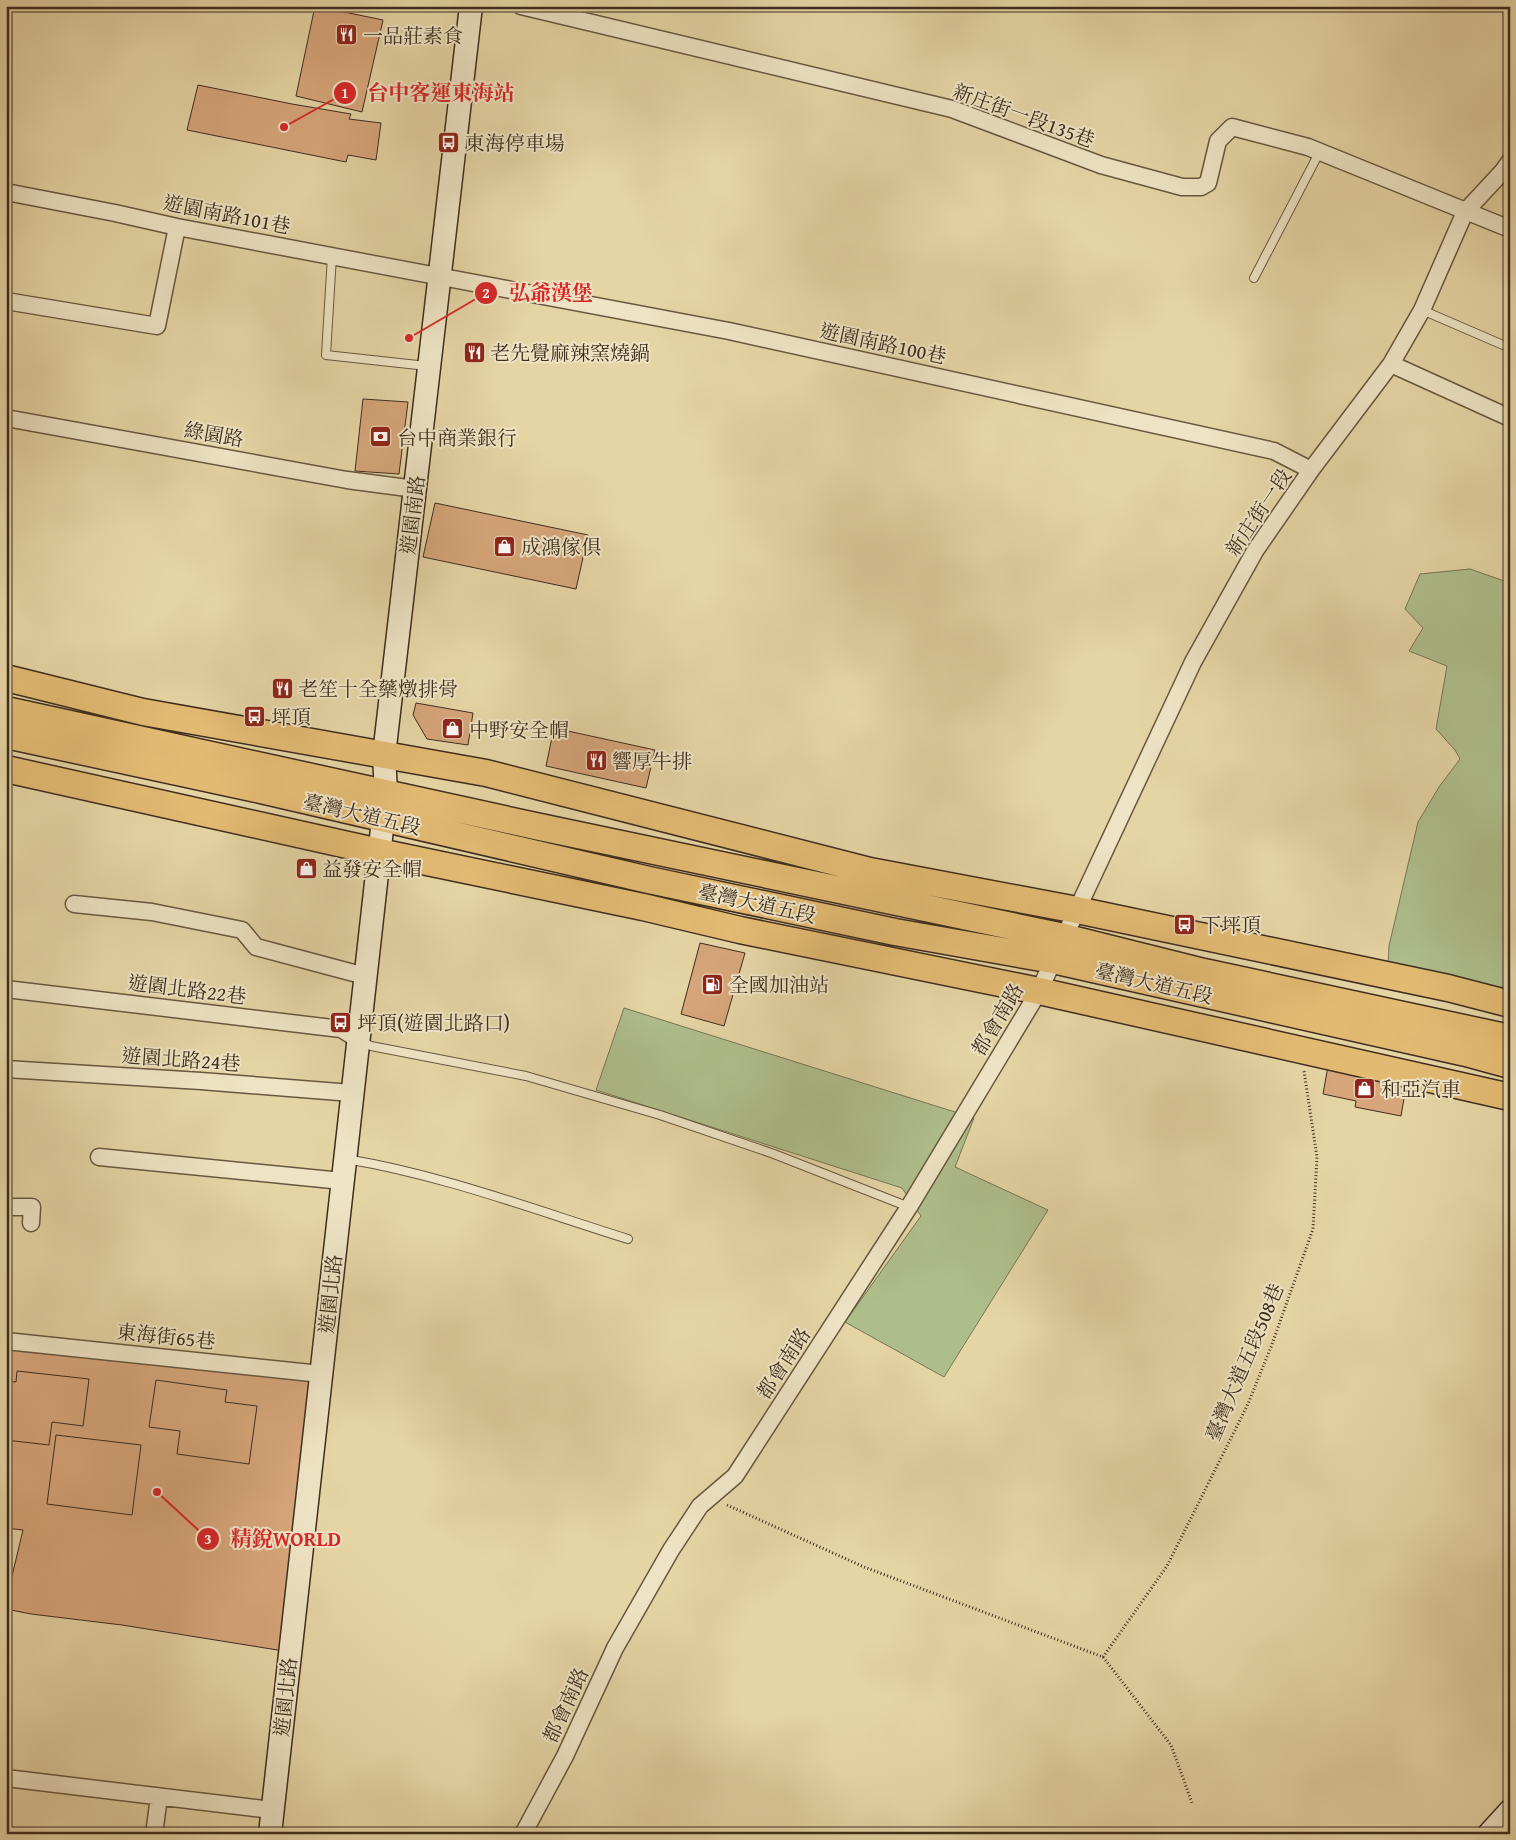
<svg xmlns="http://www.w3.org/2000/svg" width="1516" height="1840" viewBox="0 0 1516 1840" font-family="'Gentium Book Plus','Noto Serif TC',serif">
	<rect width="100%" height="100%" fill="#e5d4a4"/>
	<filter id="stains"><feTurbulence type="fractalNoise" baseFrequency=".004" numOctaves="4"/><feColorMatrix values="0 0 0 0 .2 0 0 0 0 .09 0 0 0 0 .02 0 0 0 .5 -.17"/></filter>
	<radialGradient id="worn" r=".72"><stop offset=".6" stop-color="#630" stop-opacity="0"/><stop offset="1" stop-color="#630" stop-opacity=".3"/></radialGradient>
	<path fill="#aebe8b" stroke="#767654" d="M1470,569L1510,583V991L1388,966L1389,946L1418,822L1439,787L1460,759L1455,750L1436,729L1447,666L1409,651L1423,628L1405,609L1420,574Z
		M624,1008L974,1118L955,1167L1048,1210L944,1377L845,1322L921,1216L902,1188L596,1090Z"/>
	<path fill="#d6a57a" stroke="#3f2d1e" d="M315,6L383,20L362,112L296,96Z
		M198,85L292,104L351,114L349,119L381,123L376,160L348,155L346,162L187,130Z
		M363,399L408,402L399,474L355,471Z
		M435,503L588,535L576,589L423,557Z
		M416,703L473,713L468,745L427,739L413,715Z
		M554,728L655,750L646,788L546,766Z
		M700,943L745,953L724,1026L681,1014Z
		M1328,1066L1407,1081L1401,1116L1355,1107L1356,1101L1323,1094Z
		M6,1341L321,1374L290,1652L122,1625L31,1614L6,1609V1601L23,1530L6,1528Z
		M17,1371L89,1379L83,1426L52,1422L49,1445L6,1440V1381L16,1382Z
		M156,1380L227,1390L225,1402L257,1406L249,1464L177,1454L180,1431L149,1427Z
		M56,1435L141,1445L132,1515L47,1504Z"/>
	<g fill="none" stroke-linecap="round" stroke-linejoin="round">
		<defs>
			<path id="lane" d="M332,256L326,355L427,366
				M1254,278L1319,153
				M1422,310L1503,345
				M361,1041L371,1046L526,1076L660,1115L774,1154L909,1207
				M346,1159C443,1175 535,1210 628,1239"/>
			<path id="street" d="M521,6L952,109L1101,165L1182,187H1201L1208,183L1218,141L1232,127L1308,147L1510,229
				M6,192L115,213L177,227L729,331L1274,451L1311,470
				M6,301L157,326L177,227
				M1391,364L1510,418
				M6,418L347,480L415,489
				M74,904L152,912L242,930L256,947L365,976
				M6,989L341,1029L359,1040
				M6,1069L201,1081L352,1093
				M99,1157L342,1181
				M6,1207H32L31,1223
				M6,1341L321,1374
				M6,1778L272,1810
				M154,1834L159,1797
				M523,1834L565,1756L615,1648L671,1550L700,1506L735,1476L909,1207L1039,991L1193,662L1255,551L1311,470L1391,364L1422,310L1465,212L1503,171L1510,161"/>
			<path id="secondary" d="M270,1834L386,793L384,755L471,6
				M1489,1834L1510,1811"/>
			<path id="primary" d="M6,678L143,712L486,773L870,871L1077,910L1448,988L1510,1004
				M6,710L540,827L1064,937L1204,972L1510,1038
				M6,735L261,790L649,880L895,932L1053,960L1466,1053L1510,1065
				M6,769L379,852L643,907L740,930L1039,991L1510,1097"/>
		</defs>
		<use href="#lane" stroke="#685740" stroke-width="10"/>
		<use href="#street" stroke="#685740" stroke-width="19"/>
		<use href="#secondary" stroke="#3f2d1e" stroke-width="25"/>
		<use href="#primary" stroke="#3f2d1e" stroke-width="29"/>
		<path stroke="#3f2d1e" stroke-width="3" stroke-dasharray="1 2.5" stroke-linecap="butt" d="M727,1505L864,1567L1103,1657L1171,1745L1192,1803
			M1103,1657L1167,1566L1248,1404L1271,1347L1313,1229L1317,1157L1304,1071"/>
		<use href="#lane" stroke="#eee3c4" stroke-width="8"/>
		<use href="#street" stroke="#eee3c4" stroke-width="16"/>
		<use href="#secondary" stroke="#eee3c4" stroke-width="22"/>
		<use href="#primary" stroke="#e2ba72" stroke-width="26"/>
	</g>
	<defs>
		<symbol id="restaurant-square" viewBox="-11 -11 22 22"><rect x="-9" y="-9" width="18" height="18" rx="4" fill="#8f2418" stroke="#eee3c4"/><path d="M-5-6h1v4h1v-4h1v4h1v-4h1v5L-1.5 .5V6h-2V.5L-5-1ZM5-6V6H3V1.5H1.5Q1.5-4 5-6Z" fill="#fff"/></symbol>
		<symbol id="bus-square" viewBox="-11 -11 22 22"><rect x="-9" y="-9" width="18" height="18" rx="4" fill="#8f2418" stroke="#eee3c4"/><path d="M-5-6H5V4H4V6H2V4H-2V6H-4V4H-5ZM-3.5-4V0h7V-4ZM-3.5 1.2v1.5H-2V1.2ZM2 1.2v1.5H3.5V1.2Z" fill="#fff"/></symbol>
		<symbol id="bank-square" viewBox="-11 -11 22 22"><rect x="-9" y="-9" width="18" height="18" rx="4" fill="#8f2418" stroke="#eee3c4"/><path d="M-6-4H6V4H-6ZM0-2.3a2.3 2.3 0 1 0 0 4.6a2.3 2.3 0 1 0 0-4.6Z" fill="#fff"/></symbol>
		<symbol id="shop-square" viewBox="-11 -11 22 22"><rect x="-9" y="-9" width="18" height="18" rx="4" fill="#8f2418" stroke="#eee3c4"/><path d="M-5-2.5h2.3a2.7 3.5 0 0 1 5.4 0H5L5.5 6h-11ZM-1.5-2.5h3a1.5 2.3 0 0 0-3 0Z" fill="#fff"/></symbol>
		<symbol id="fuel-square" viewBox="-11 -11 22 22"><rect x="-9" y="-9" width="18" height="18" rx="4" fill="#8f2418" stroke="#eee3c4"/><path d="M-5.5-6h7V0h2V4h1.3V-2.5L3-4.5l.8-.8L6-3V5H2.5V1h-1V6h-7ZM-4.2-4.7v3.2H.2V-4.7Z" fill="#fff"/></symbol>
	</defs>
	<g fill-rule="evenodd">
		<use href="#restaurant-square" x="334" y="22" width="25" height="25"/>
		<use href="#bus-square" x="436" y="130" width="25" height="25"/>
		<use href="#restaurant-square" x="462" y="340" width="25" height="25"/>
		<use href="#bank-square" x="368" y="424" width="25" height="25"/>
		<use href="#shop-square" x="492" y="534" width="25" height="25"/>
		<use href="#restaurant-square" x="270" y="676" width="25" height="25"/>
		<use href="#bus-square" x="242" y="704" width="25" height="25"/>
		<use href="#shop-square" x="440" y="716" width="25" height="25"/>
		<use href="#restaurant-square" x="584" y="748" width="25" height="25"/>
		<use href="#shop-square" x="294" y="856" width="25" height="25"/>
		<use href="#bus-square" x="1172" y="912" width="25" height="25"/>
		<use href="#fuel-square" x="700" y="972" width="25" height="25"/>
		<use href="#bus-square" x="328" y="1010" width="25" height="25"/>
		<use href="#shop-square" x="1352" y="1076" width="25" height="25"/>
	</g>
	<g text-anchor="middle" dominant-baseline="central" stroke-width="4" stroke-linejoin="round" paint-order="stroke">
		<g font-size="20" fill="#3f2d1e" stroke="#eee3c4" text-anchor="start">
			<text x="363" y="35">一品莊素食</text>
			<text x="465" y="142">東海停車場</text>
			<text x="490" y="352">老先覺麻辣窯燒鍋</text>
			<text x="397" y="437">台中商業銀行</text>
			<text x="521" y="546">成鴻傢俱</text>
			<text x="298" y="688">老笙十全藥燉排骨</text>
			<text x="271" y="716">坪頂</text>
			<text x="469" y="729">中野安全帽</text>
			<text x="612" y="760">響厚牛排</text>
			<text x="322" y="868">益發安全帽</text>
			<text x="1201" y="924">下坪頂</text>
			<text x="729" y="984">全國加油站</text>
			<text x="357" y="1022">坪頂(遊園北路口)</text>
			<text x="1381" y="1088">和亞汽車</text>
		</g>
		<g font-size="20" fill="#3f2d1e" stroke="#eee3c4">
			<text transform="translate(1024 115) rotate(20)">新庄街一段135巷</text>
			<text transform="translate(227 214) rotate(11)">遊園南路101巷</text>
			<text transform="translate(883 343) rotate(12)">遊園南路100巷</text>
			<text transform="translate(214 434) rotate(10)">綠園路</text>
			<text transform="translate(1258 512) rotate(-56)">新庄街一段</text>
			<text transform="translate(412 515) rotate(-83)">遊園南路</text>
			<text transform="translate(362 814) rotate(13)">臺灣大道五段</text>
			<text transform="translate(757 903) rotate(12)">臺灣大道五段</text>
			<text transform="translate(1154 983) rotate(13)">臺灣大道五段</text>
			<text transform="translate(187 989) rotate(7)">遊園北路22巷</text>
			<text transform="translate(997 1019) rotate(-59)">都會南路</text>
			<text transform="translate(181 1059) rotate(4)">遊園北路24巷</text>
			<text transform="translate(330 1294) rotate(-84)">遊園北路</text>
			<text transform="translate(166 1336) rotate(6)">東海街65巷</text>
			<text transform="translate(1244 1362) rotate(-67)">臺灣大道五段508巷</text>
			<text transform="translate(783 1363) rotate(-57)">都會南路</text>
			<text transform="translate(285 1697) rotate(-84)">遊園北路</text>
			<text transform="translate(565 1705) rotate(-65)">都會南路</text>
		</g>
	</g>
	<path fill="none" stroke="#d62828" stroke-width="2" d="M284 127L345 93M409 338L486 293M157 1492L208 1539"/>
	<g fill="#d62828" stroke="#eee3c4" stroke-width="2">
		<circle cx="284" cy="127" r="5"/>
		<circle cx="409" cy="338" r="5"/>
		<circle cx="157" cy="1492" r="5"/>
		<circle cx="345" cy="93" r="12"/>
		<circle cx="486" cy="293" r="12"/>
		<circle cx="208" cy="1539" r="12"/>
	</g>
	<g font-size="15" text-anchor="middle" font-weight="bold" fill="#fff">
		<text x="345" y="98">1</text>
		<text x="486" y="298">2</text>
		<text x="208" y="1544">3</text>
	</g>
	<g font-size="21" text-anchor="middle" font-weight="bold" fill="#d62828" stroke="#eee3c4" stroke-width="4" stroke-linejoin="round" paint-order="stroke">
		<text x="441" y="100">台中客運東海站</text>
		<text x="551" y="300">弘爺漢堡</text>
		<text x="286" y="1546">精銳WORLD</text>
	</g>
	<rect width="1516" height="1840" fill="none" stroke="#e5d4a4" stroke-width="25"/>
	<rect x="8" y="8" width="1501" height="1825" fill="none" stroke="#3f2d1e" stroke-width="2.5"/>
	<rect x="12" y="12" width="1491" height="1815" fill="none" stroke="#3f2d1e"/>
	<rect width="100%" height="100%" filter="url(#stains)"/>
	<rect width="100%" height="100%" fill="url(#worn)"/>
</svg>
